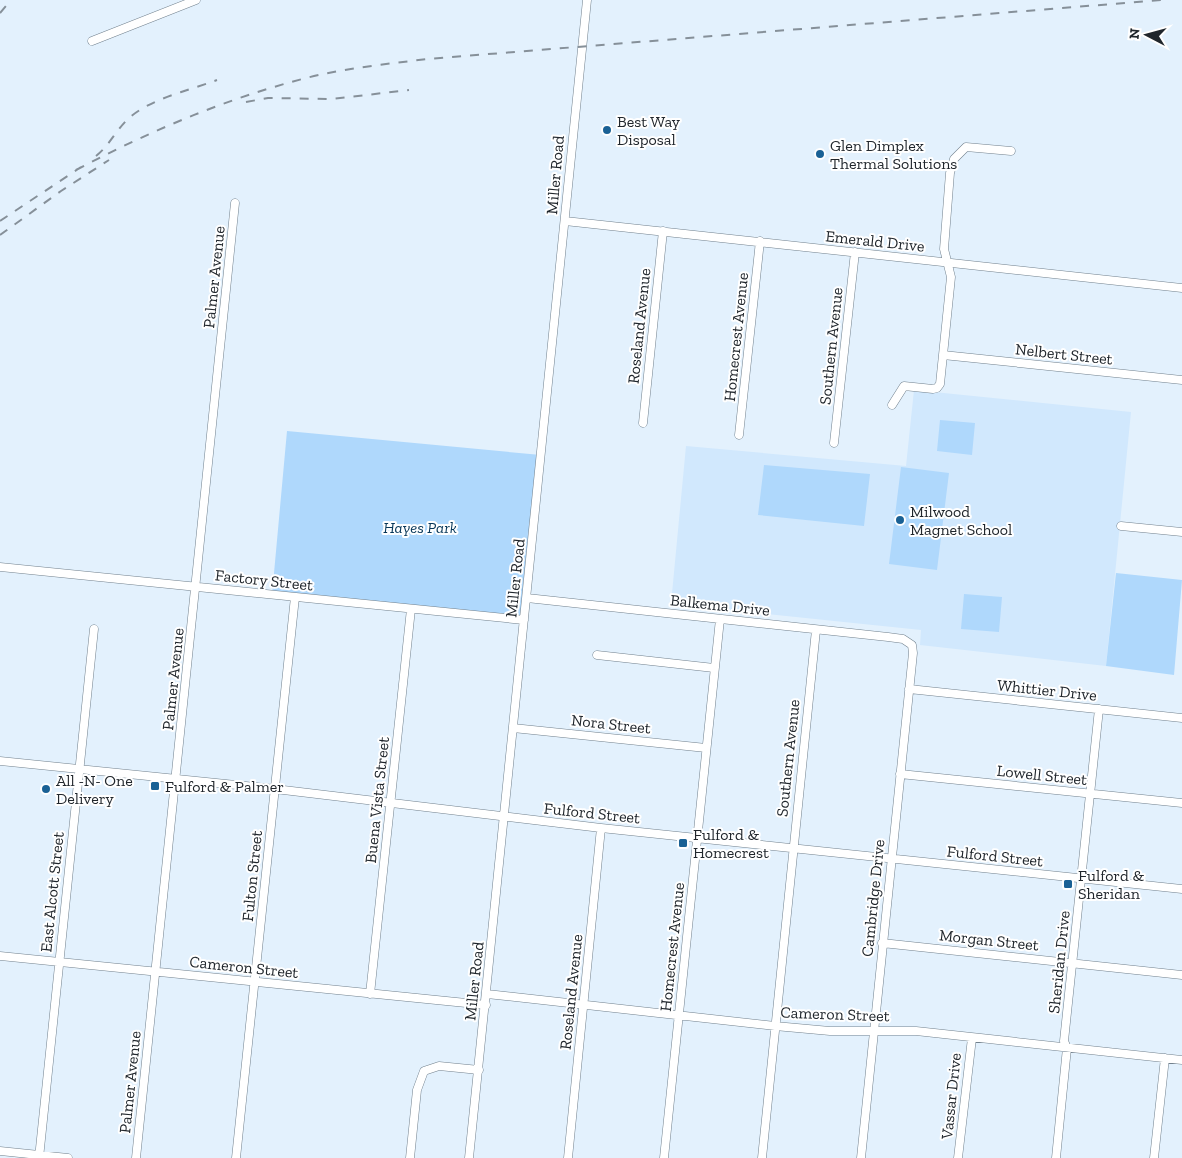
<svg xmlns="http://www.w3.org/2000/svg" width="1182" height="1158" viewBox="0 0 1182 1158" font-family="'Zilla Slab',serif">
	<rect width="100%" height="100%" fill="#e3f1fd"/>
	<path fill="#d1e8fd" d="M914,390L1131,412L1106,666L920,645L921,630L671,604L686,446L906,466Z"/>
	<path fill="#afd8fc" d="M940,420L975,423L972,455L937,451Z
		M287,431L541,455L524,620L272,595Z
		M764,465L870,474L864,526L758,515Z
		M901,467L949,473L937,570L889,564Z
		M1116,573L1182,580L1174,675L1106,666Z
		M964,594L1002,597L999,632L961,629Z"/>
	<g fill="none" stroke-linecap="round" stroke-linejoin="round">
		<defs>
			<path id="minor" d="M92,41L196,0
				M565,221L1182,288
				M943,355L1182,380
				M892,405L904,386L933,389L937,388L940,384L951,277L944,249L950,173L954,159L966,147L1011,151
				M643,423L663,231
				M739,435L760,241
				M834,443L855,252
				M1121,526L1182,532
				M0,567L524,620
				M527,598L888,637L903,639L912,645L913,653L861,1158
				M597,655L714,668
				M909,689L1182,718
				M513,728L706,748
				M0,761L275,789L601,828L1182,889
				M900,774L1182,803
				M882,943L1182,975
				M0,956L486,1005
				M370,994L411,609
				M487,994L775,1026L830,1031H916L1182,1060
				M0,1151L68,1158
				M39,1158L94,629
				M136,1158L235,203
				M236,1158L295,597
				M410,1158L417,1090L424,1071L439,1066L479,1070
				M469,1158L587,0
				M568,1158L601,828
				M664,1158L720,619
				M762,1158L816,630
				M958,1158L972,1038
				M1056,1158L1067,1048L1064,1041L1099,709
				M1154,1158L1165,1058"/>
		</defs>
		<use href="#minor" stroke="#71808d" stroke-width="9"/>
		<use href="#minor" stroke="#fff" stroke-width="8"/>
		<path stroke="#869099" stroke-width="2" stroke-dasharray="9 9" stroke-linecap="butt" d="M0,13L11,0
			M246,102L268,98L332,99L409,90
			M96,156C109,146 116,130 129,118C152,98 188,91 217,80
			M76,170C150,131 225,99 306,78C346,68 387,64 427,59L1162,0
			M0,221L81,167
			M0,235L61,191L109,160"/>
	</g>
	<g fill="#1a6195" stroke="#fff" stroke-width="2">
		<circle cx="607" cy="130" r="5"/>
		<circle cx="820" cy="154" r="5"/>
		<circle cx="900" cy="520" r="5"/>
		<rect x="150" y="781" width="10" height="10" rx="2.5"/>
		<circle cx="46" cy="789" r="5"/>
		<rect x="678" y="838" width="10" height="10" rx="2.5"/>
		<rect x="1063" y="879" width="10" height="10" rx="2.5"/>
	</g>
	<g text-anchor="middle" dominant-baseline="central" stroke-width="4" stroke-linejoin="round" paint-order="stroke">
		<g font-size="16" fill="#20262c" stroke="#fff" text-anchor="start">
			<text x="617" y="121">Best Way<tspan x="617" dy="18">Disposal</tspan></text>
			<text x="830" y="145">Glen Dimplex<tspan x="830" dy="18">Thermal Solutions</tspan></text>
			<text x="910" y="511">Milwood<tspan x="910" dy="18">Magnet School</tspan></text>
			<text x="56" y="780">All -N- One<tspan x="56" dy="18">Delivery</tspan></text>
			<text x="165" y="786">Fulford &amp; Palmer</text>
			<text x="693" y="834">Fulford &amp;<tspan x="693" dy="18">Homecrest</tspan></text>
			<text x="1078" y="875">Fulford &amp;<tspan x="1078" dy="18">Sheridan</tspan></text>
		</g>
		<g font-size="16" fill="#20262c" stroke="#fff">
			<text transform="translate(555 175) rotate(-85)">Miller Road</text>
			<text transform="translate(875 241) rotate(6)">Emerald Drive</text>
			<text transform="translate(214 277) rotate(-84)">Palmer Avenue</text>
			<text transform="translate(639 326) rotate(-84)">Roseland Avenue</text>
			<text transform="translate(736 337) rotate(-84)">Homecrest Avenue</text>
			<text transform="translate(831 346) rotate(-84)">Southern Avenue</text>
			<text transform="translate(1064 354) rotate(6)">Nelbert Street</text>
			<text transform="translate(515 578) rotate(-84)">Miller Road</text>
			<text transform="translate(264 580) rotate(6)">Factory Street</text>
			<text transform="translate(720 605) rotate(6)">Balkema Drive</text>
			<text transform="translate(173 679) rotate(-84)">Palmer Avenue</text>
			<text transform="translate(1047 690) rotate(6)">Whittier Drive</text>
			<text transform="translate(611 724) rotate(6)">Nora Street</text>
			<text transform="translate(788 758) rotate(-84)">Southern Avenue</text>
			<text transform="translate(1042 775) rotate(6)">Lowell Street</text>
			<text transform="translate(377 800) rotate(-84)">Buena Vista Street</text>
			<text transform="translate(592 813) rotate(6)">Fulford Street</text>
			<text transform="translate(995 856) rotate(6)">Fulford Street</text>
			<text transform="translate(252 876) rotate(-84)">Fulton Street</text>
			<text transform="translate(52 892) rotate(-84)">East Alcott Street</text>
			<text transform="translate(873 898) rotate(-84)">Cambridge Drive</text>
			<text transform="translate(989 940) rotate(6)">Morgan Street</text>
			<text transform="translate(672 947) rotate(-84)">Homecrest Avenue</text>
			<text transform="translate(1059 962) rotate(-84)">Sheridan Drive</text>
			<text transform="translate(244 967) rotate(6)">Cameron Street</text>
			<text transform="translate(474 981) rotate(-84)">Miller Road</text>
			<text transform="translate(571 992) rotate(-84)">Roseland Avenue</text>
			<text transform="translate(835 1014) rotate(2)">Cameron Street</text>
			<text transform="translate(130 1082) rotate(-84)">Palmer Avenue</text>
			<text transform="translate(951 1096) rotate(-84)">Vassar Drive</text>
		</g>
		<g font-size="16" font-style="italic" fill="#063658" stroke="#fff">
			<text x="420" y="527">Hayes Park</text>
		</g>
	</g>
	<g transform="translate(1147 35) rotate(276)" stroke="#ffffff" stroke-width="4" paint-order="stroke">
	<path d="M0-4L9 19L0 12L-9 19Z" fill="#20262c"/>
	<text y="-8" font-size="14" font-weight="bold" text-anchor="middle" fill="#20262c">N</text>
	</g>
</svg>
